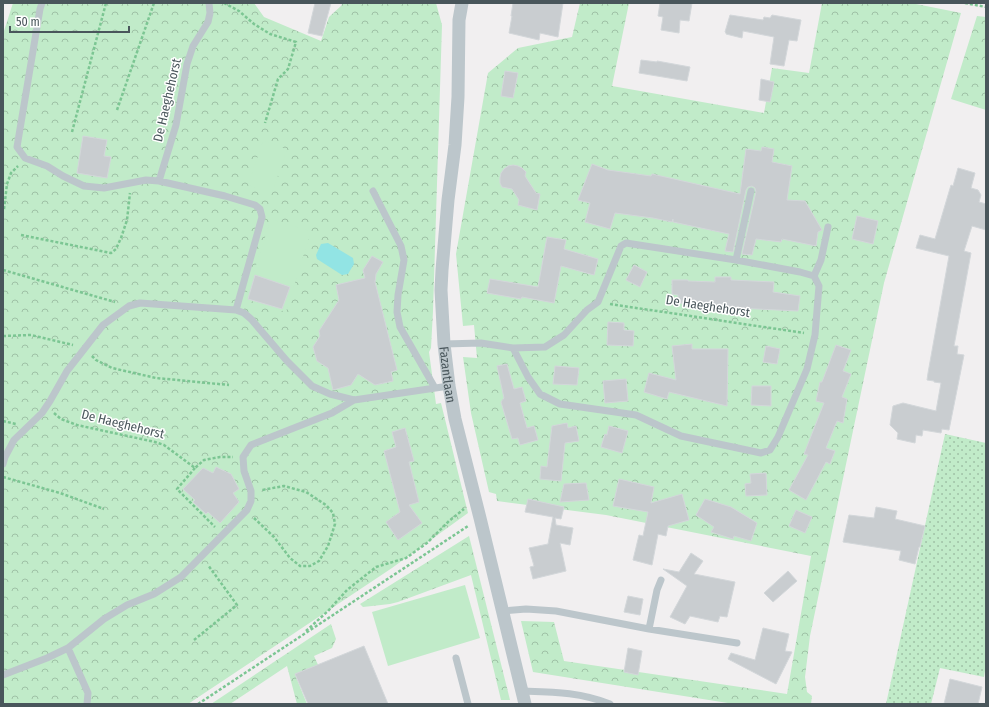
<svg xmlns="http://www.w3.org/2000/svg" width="989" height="707" viewBox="0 0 989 707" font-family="'Fira Sans Condensed',sans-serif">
	<defs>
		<pattern id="grass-dots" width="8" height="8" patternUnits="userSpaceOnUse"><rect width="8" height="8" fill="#c1ebc9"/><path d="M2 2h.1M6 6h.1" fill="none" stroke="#9fc1a6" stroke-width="1.8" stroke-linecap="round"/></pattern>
		<pattern id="forest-crowns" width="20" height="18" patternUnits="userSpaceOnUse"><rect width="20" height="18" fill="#c1ebc9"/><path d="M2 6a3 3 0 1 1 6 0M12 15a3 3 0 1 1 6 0" fill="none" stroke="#9fc1a6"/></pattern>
	</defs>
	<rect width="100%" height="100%" fill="#f1eff0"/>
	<path fill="url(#grass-dots)" d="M945,434L986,443V665L984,677L940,668L931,704H886Z"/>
	<path fill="url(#forest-crowns)" d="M13,3H254L264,17L321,41L329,17L342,5L341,3H436L442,25L433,311L431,348L429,352L436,404L441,403L468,513L392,568L188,704H3V34Z
		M580,3H629L612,86L764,113L772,68L809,73L822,3H911L961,13L884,283L810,636L805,677L807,692L812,696L811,704H734L533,672L521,621L554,622L564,661L787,694L811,556L606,515L497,501L496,494L489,492L471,413L463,357L477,358L474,325L463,326L456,254L488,73L518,48L572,37Z
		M977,16L986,17V110L951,99Z
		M469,536L510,700H501L471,575L398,602L390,604L363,607L360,604Z
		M331,624L336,639L332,648L314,656L319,667L296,677L307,704H297L287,666L230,704H211Z"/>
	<path fill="#c1ebc9" d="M263,141L287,149L272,193L248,185Z
		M271,219L311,231L286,312L245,299Z
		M465,585L480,638L388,666L372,612Z"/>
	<path fill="#92e4e4" d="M328,243L353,258L354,264L348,274L342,275L317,259L316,255L321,244Z"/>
	<path fill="#c9cdd0" stroke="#d3d7da" d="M315,3H331L322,36L308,33Z
		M513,3H563L558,37L540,33L539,40L509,33L512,16H511Z
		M660,3H692L689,21L680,20L679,33L661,30L663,17L658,16Z
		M730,15L763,20L764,17L770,18L772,15L801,20L797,41L789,40L784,66L770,64L774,37L743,31L742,38L726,34V33L725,32Z
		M641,60L657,62V61L690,67L687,81L639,73Z
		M505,71L518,73L513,98L501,96Z
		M761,79L774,82L770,102L759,100Z
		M83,136L107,140L104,156L111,157L107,178L77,173Z
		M762,147L774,149L772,162L792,166L787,200L805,201L822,230L818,232L816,246L782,239L781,242L756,239L752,255L742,254L756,192L755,188L752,186L748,187L746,190L733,252L725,251L729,234L673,222V219L672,222L653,218L615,213L610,229L585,222L590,203L578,200L592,164L608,170L651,176L652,174L740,194L746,149L761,151Z
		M513,165L518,166L522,168L526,172L525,176L536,193L540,194L537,210L518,205L519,200L512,189L502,187L500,183V178L501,173L504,169L508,166Z
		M958,168L975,173L971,188L978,190L981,195L979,202L986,204V230L972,226L964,251L971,253L954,346H958L957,354L964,355L949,430L942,429L941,433L923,430L922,436L916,435L915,443L897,439L898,433L890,425L893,406L903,403L936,411L941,383L934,382V381L927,380L928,373L949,256L916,248L920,235L935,239L951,185L953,186Z
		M857,216L878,221L873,244L852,239Z
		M547,237L566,240L564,249L598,259L594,275L561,266L554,303L522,297L521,299L487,293L490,279L538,287Z
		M372,256L383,262L376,274L375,282L397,370L391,372L393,381L375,385L358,374L351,385L333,390L328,368L317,361L313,347L320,336L319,331L339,300L336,285L365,278L363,270Z
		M634,265L647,272L640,287L626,280Z
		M255,275L290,287L282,309L248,299Z
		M715,277H731V280L774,282L773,292L800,296L798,311L737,308H702V304L678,303V295L672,294V280H688V281L715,282Z
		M608,322L624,323V330L634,331L633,346L607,345Z
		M692,344V349H728L727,406L669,392L667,399L644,392L649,373L676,380L672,346Z
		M836,345L851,350L843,371L851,374L842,397L847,399L843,423L837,421L826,448L835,451L830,464L826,462L806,500L789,490L808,455L804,454L824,403L816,401L820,382H822Z
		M766,346L780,349L777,364L763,362Z
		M507,364L514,389L522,387L526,401L520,403L527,428L534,426L538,440L520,445L518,438L512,439L501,402L504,398L497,366Z
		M555,366L579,368L577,385L553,384Z
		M626,379L628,401L605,403L603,381Z
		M752,386H771V406L751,405Z
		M567,423L568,428L576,426L579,441L565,443L561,481L540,479L541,466L547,467L552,426Z
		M609,426L628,431L622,453L601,447L605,434L607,435Z
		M405,428L414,461L409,462L419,502L409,505L422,523L398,540L386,522L400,512L384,451L396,447L392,432Z
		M216,467L231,474L239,489L233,493L239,502L220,523L208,512L206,514L193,502L195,500L183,489L203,468L213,473Z
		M766,473L767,495L746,496L745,484L751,483L750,474Z
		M619,479L654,487L651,503L682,494L689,520L668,526L666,536L658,534L652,565L633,560L639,535L643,536L648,512L613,506Z
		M586,483L589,500L560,502L564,484Z
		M528,499L564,507L561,519L555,518L556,525L573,528L570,545L560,543L566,571L533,579L530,567L534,566L529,548L548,544L553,517L525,512Z
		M705,499L731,507L757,523L751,541L734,536L733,539L711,532L714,527L696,515Z
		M876,507L897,511L895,519L925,526L920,547H919L915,564L899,560L901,551L843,542L849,515L874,518Z
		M796,510L812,517L805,533L789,526Z
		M691,553L703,561L694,574L735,582L727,617L720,616L718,622L690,616L685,624L670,617L687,586L663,569L679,572Z
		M788,571L797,581L773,602L764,593Z
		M628,596L643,599L640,615L624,612Z
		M763,628L789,634L785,651L792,652L776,684L728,659L731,653L755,660Z
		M364,646L388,704H308L295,674Z
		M628,648L642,651L638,675L624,672Z
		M950,679L982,687L978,704H944Z"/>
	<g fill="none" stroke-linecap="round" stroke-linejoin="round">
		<path stroke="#7cc693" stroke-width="2.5" stroke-dasharray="3 2" stroke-linecap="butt" d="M224,3L239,11L254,24L270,34L296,42L288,69L278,79L265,123
			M965,3L986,7
			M117,110L154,3
			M72,132L106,3
			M4,209L7,184L11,173L18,166
			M21,235L111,253L116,249L121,238L127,220L130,193
			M3,270L115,302
			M610,304L804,333
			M3,336L31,335L73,345
			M92,356L96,360L112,368L156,378L229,385
			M54,413L61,419L77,425L155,442L164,445L195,468L204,460L220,457H233
			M3,421L16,424
			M195,468L177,489L215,527
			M3,477L60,493L104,509
			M254,518L274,537L290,558L300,566H310L319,561L328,546L335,524L333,513L326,505L306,492L284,486L262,490
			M306,631L328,611L347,590L376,567L406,558L427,543L449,521L464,509
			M194,640L237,605L208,565
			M198,704L468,526"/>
		<path stroke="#bcc6cb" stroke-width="7" d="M159,181L176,125L187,64L193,46L208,22L210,13L209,3
			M373,191L401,246L404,260L398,295L397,312L400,327L435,388
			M736,260L751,191
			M814,276L821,260L828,227
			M236,310L244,313L251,319L287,361L312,386L330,394L354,400L449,386
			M444,344L481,343L513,348L528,377L540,394L560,404L636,415L681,436L761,453L770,450L778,437L807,369L815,335L819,286L814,276L800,272L736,260L626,243L621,246L598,302L587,310L564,335L545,347L513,348
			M3,464L5,457L14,440L42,413L50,401L67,371L103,325L129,306L140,303L236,310L262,217L260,209L255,205L225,196L159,181L146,180L104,188L84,186L63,176L47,166L25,158L17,147L40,9L42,3
			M503,611L526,609L556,611L649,629L737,643
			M649,629L657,590L661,580
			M68,648L88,693L87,704
			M456,658L468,704
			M3,675L47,658L68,648L104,619L127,605L154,594L181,577L247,510L251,501V491L244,471L243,457L251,445L332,413L354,400
			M522,691C554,692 580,692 610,704"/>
		<path stroke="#bcc6cb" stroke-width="13" id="s1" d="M462,3L459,20L458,97L455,145L448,200L442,270L441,290L444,344L449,386L455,419L480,518L525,704"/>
	</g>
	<g text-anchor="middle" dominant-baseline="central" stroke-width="3" stroke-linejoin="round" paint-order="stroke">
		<g font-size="13" fill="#49565b" stroke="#fff">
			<text transform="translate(167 100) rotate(-77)">De Haeghehorst</text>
			<text transform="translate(708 306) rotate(9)">De Haeghehorst</text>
			<text stroke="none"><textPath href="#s1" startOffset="373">Fazantlaan</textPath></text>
			<text transform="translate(123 424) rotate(14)">De Haeghehorst</text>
		</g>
	</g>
	<rect width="989" height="707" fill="none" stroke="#49565b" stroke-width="8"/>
	<path d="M10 26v6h119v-6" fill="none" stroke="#49565b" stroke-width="2"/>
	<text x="16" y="26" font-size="12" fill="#49565b" stroke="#ffffff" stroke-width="3" paint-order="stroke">50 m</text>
</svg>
